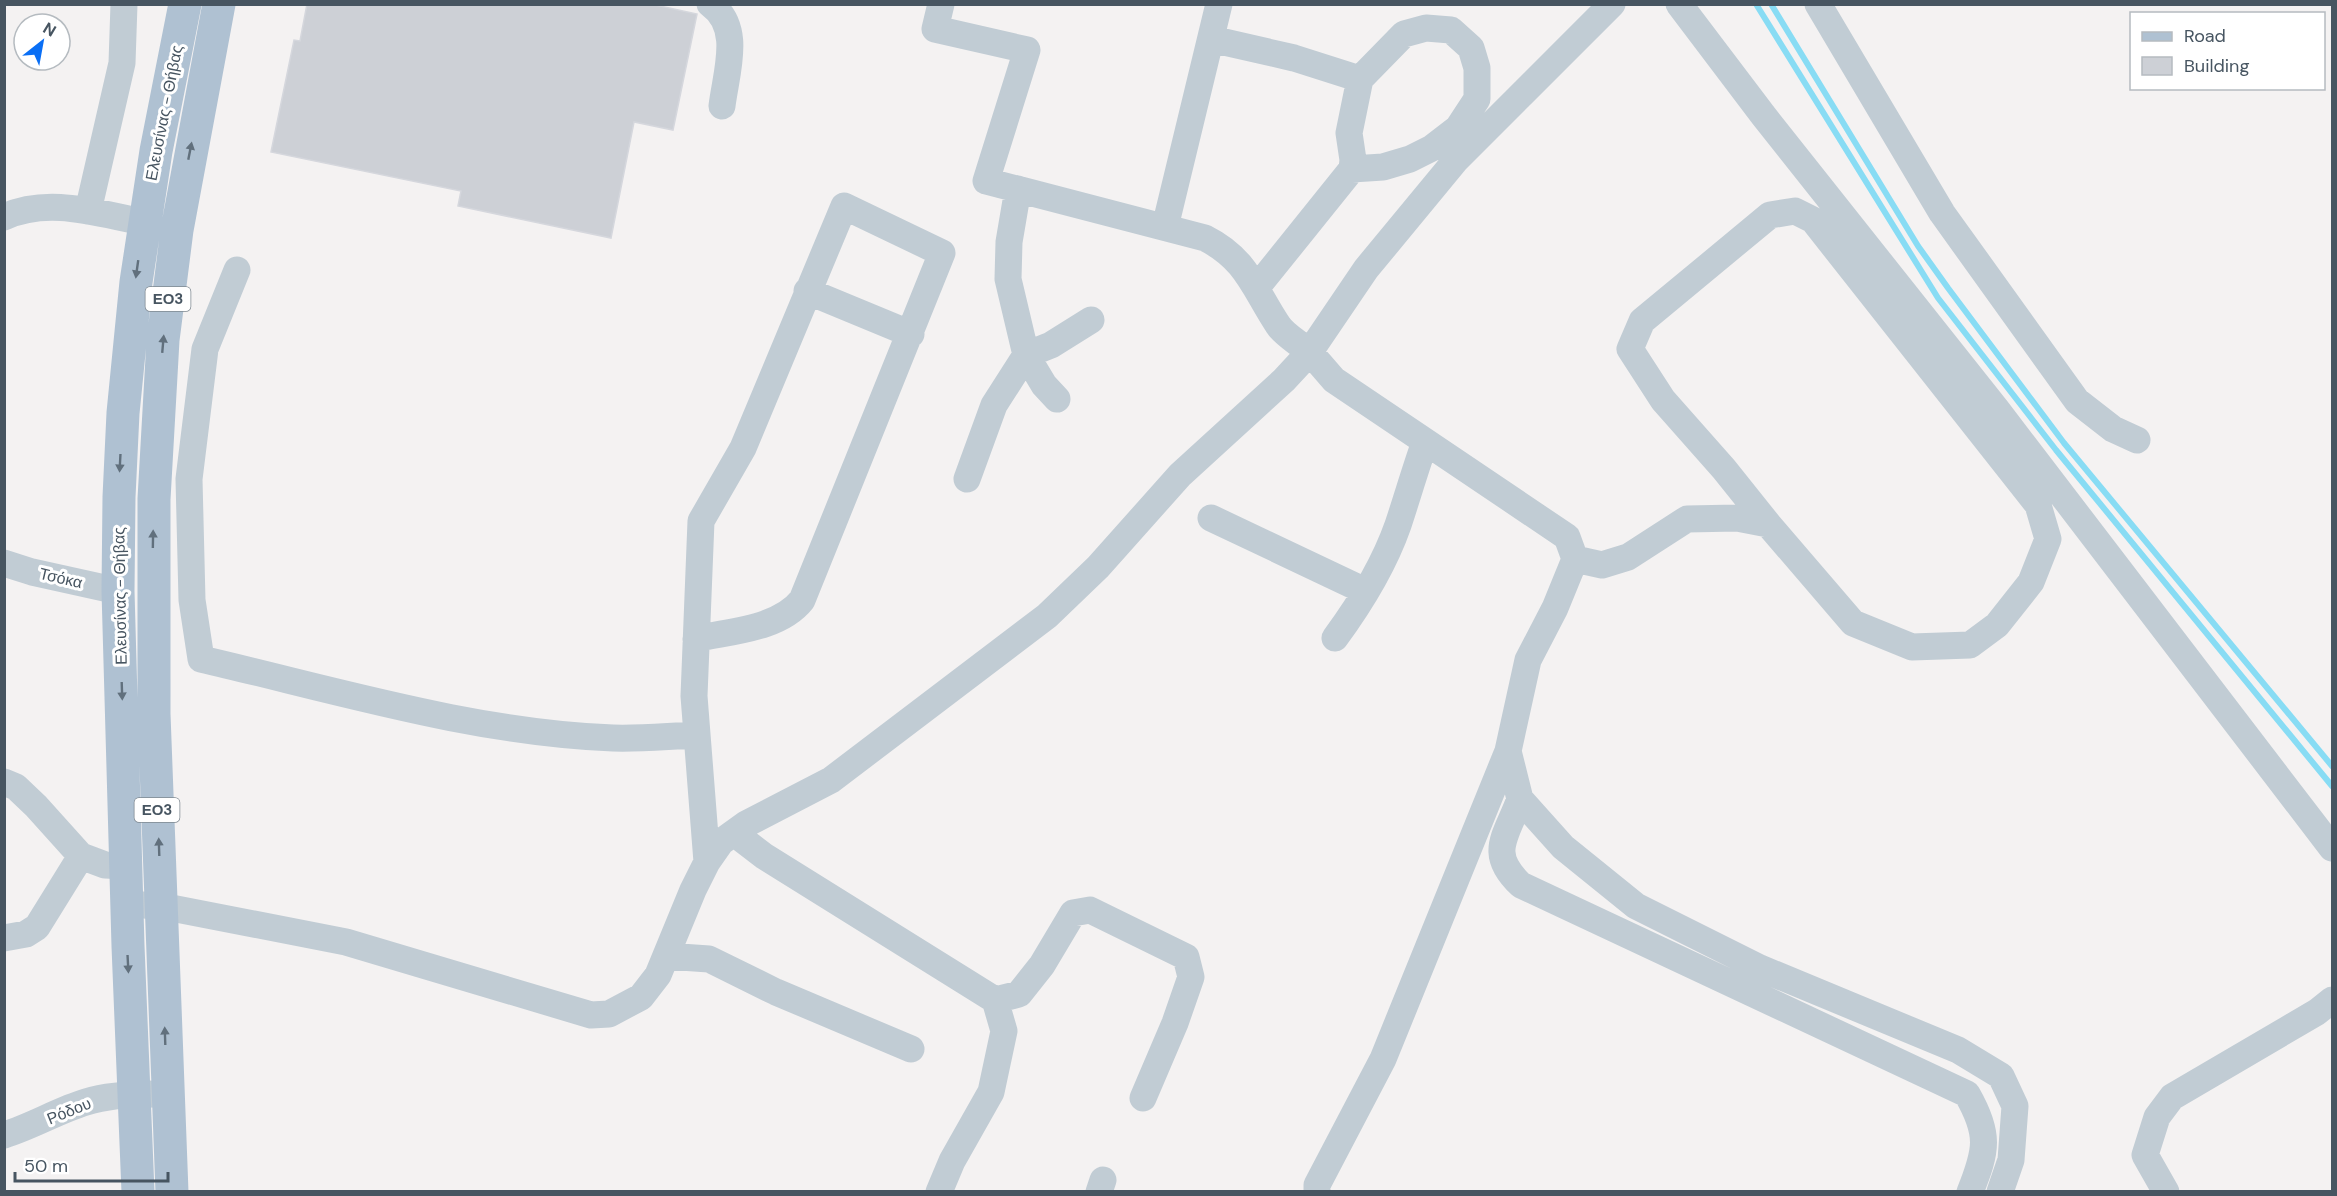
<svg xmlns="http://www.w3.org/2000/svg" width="2337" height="1196" viewBox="0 0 2337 1196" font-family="'DM Sans',sans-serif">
	<rect width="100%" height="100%" fill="#f4f2f2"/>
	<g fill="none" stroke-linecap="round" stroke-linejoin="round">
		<path stroke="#88dcf4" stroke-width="6" d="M1756,4L1938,298L2056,450L2332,786
			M1771,4L1918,246L1948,288L2064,443L2332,766"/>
	</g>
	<path fill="#cdd0d6" stroke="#d5d7dd" stroke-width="1.5" d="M307,4H651L697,14L673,130L634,122L611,238L458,206L461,191L271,152L294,40L300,41Z"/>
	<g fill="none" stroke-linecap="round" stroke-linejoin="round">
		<path stroke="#c1ccd4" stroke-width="27" d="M710,4C743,27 726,72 722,106
			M941,4L935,29L1027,50L986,181L1205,238C1247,259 1254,289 1278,325C1285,336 1300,343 1309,352C1318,361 1326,371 1334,380L1567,537L1575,559L1555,608L1528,660L1508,751L1520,799L1563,847L1636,906L1760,968L1958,1050L2001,1076L2015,1106L2011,1160L2000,1192
			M1679,4L1763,115L1997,410L2332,848
			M1818,4L1942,213L2077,401L2113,429L2137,440
			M1211,39L1294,58L1360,79
			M1018,189L1009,242L1008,279L1026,355L1044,385L1057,399
			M88,211L122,63L124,4
			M4,217C49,196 99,214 144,222
			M1165,227L1219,4
			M237,270L205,349L189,479L192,600L201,659C335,690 476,733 613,738C641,739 668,736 696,735
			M1258,286L1352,169L1353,160L1349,133L1360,79L1404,34L1426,28L1451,30L1471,48L1477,68V99L1458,128L1432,148L1410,159L1383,167L1352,169
			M807,291L911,334
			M967,479L994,405L1026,355L1051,345L1091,320
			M1211,518L1365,591
			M1575,559L1602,565L1628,557L1687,519L1737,518L1768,524L1853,623L1912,647L1970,645L1997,625L2031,582L2048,539L2038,505L1813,220L1795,211L1770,215L1642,321L1630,349L1663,400L1724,469L1768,524
			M4,563L32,572L118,591
			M1335,638C1360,604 1384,565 1398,525C1407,498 1415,470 1425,442
			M696,639C730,631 779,629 802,600L942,253L844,206L743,448L701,521L694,696L707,862
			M4,782L16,787L36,806L81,856L105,865L126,866
			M1520,799C1506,837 1487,853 1521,885L1967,1094C1990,1134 1987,1150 1970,1192
			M734,833L764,856L995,1000L1004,1031L991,1092L952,1161L939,1192
			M143,905L161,906L346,942L591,1015L609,1014L641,997L658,975L693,890L707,862L721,842L746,824L831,780L1047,616L1098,567L1180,475L1284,380L1309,353L1366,269L1456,160L1612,4
			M4,938L26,934L37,927L81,856
			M666,956L709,959L776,992L911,1049
			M995,1000L1019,994L1042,965L1073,913L1090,910L1186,957L1191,977L1175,1023L1143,1098
			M4,1135C33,1126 59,1110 86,1102C108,1095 133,1094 155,1094
			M1099,1192L1103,1180
			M1317,1192V1185L1383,1059L1508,751
			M2166,1192L2145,1155L2157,1117L2172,1097L2317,1012L2332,1000"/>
		<path stroke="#afc1d2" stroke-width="33" d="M138,1192L128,946L118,591L119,497L123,413L136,282L156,151L185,4
			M172,1192L154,714V499L163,340L177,230L219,4"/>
	</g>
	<defs><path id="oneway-solid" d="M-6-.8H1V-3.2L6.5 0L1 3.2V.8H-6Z" transform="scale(1.5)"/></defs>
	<g fill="#61707d">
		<use href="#oneway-solid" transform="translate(190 151) rotate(-79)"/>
		<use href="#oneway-solid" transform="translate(137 269) rotate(98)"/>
		<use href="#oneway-solid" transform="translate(163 344) rotate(-85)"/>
		<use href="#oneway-solid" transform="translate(120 463) rotate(93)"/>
		<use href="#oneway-solid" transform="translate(153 539) rotate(-89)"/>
		<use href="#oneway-solid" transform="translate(122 691) rotate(88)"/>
		<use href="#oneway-solid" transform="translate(159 847) rotate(-92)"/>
		<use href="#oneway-solid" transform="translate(128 964) rotate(87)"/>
		<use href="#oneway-solid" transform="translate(165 1036) rotate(-92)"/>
	</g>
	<g text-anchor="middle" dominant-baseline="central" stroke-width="6" stroke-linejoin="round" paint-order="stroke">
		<g fill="#fff" stroke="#7e8890" stroke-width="1.5">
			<rect x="145.5" y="287" width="45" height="24" rx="4.5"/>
			<rect x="134.5" y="798" width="45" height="24" rx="4.5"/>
		</g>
		<g font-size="15" font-weight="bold" fill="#475561">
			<text x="168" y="299">ΕΟ3</text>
			<text x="157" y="810">ΕΟ3</text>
		</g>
		<g font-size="16" fill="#475561" stroke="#fff">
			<text transform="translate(164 113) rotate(-79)">Ελευσίνας - Θήβας</text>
			<text transform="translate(61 578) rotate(13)">Τσόκα</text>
			<text transform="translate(120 596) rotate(-91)">Ελευσίνας - Θήβας</text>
			<text transform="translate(69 1111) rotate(-22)">Ρόδου</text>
		</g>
	</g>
	<rect width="2337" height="1196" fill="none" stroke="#475561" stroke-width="12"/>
	<rect x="2130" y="12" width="195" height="78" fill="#ffffff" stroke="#b5bbc0" stroke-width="1.5"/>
	<rect x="2142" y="32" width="30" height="9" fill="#afc1d2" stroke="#b5bbc0" stroke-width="1.5"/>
	<text x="2184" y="42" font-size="18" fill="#475561">Road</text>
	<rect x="2142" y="57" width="30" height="18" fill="#cdd0d6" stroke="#b5bbc0" stroke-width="1.5"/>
	<text x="2184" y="72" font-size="18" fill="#475561">Building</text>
	<g transform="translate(42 42) rotate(31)"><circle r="28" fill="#ffffff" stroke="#b5bbc0" stroke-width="1.5"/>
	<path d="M0-4.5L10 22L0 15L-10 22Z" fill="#0a6ff5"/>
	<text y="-9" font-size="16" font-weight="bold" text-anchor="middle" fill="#475561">N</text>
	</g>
	<path d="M15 1172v9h153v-9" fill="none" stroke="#475561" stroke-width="3"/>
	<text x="24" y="1172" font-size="18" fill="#475561" stroke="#ffffff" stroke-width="4.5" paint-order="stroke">50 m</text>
</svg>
